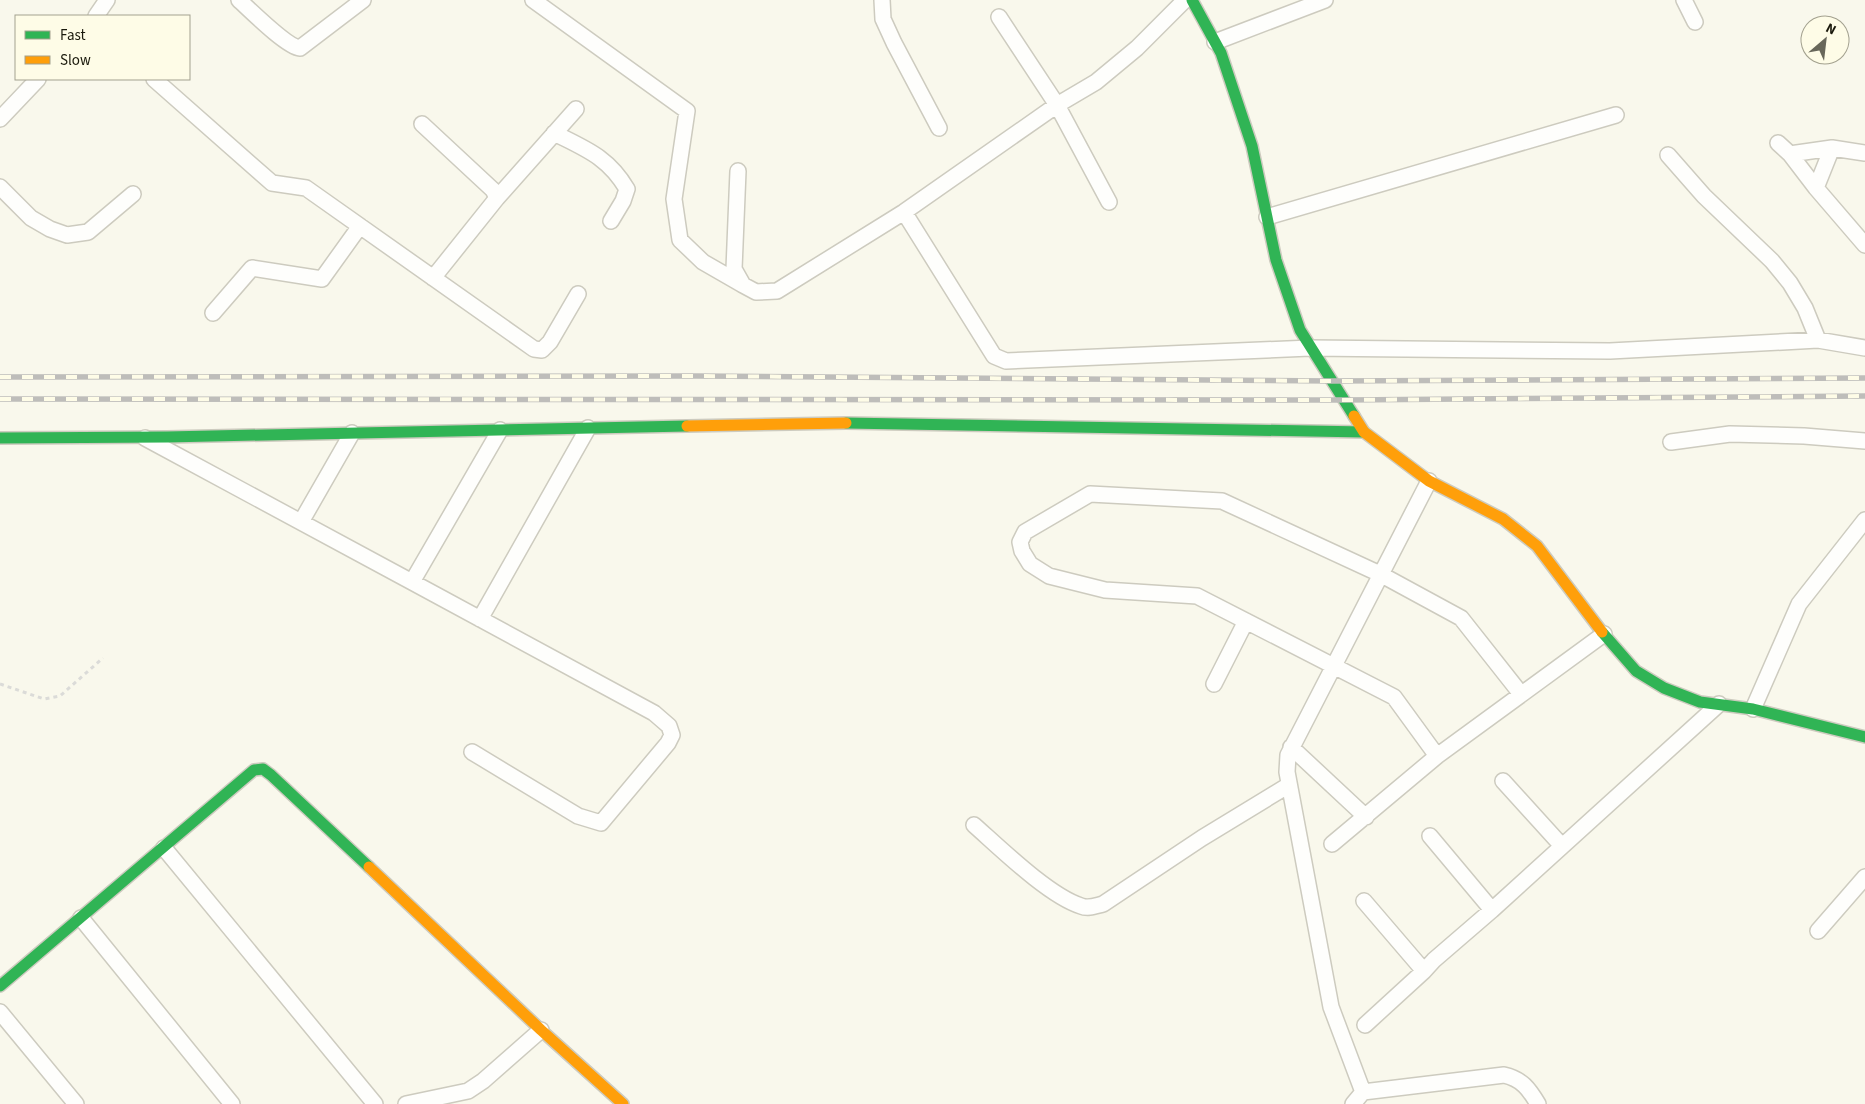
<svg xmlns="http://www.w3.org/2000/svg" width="1865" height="1104" viewBox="0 0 1865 1104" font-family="'Source Sans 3',sans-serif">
	<rect width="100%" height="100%" fill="#f9f8ec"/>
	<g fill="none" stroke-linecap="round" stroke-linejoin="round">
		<defs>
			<path id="street" d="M239,0C250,10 287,47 300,48L363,0
				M533,0L687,111L674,199L680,240L703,262L743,285
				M882,0L883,19L894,43L939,128
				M1684,0L1695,22
				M96,16L107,0
				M999,17L1057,105L1109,202
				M1215,42L1325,0
				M154,79L272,183L306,188L534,349L542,350L550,342L578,294
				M0,119L38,79
				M422,124L493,190L497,198L433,278
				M554,133C586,149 608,157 627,189L623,201L611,221
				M1778,143L1790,154L1816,188
				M1832,148L1816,188L1865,245
				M1790,154L1832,148L1865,153
				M1668,155L1704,196L1772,261L1790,283L1805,308L1818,340
				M738,171L734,269L743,285L756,292L777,291L904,212L1057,105L1096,82L1137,48L1185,0
				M0,187L31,218L50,229L67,235L88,232L133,194
				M497,198L576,109
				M904,212L994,356L1006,361L1310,348L1610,351L1818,340L1865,348
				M1267,217L1616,115
				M213,313L252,268L322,279L360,226
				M145,438L412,582L500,430
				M1671,442L1730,434L1804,436L1865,441
				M301,522L352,433
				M412,582L654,713L669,726L672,735L668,743L601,823L578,816L472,752
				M480,619L588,428
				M1214,684L1246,621
				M1753,709L1799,604L1865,520
				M1291,747L1366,817
				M1437,756L1394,697L1197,596L1105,590L1049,576L1030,564L1022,551L1020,542L1025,532L1090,494L1222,501L1380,574L1461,618L1521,694
				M1503,781L1562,846
				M974,825C1000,848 1049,896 1081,906C1088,909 1095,906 1103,904L1202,838L1289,785
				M1430,836L1492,910
				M1332,844L1437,756L1604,634
				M164,848L375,1104
				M1364,901L1424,971
				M81,918L232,1104
				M1818,931L1865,877
				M0,1012L76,1104
				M1365,1025L1424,971L1434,960L1492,910L1719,704
				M1363,1092L1331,1007L1287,772L1288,755L1429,481
				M406,1104L468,1091L483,1081L541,1030
				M1353,1104L1363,1092L1504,1075C1522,1079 1529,1089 1538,1104"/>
			<path id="fast" d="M1192,0L1221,53L1252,146L1276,260L1300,330L1354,416
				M846,423L1364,432
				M0,438L167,437L687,426
				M1602,632L1636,671L1664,688L1700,702L1753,709L1865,737
				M0,986L254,770L263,769L271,775L369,867"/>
			<path id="slow" d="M1354,416L1364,432L1429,481L1503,519L1537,546L1602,632
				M687,426L846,423
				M369,867L541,1030L623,1104"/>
		</defs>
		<use href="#street" stroke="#cdcbbf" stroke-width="18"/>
		<use href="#fast" stroke="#cdcbbf" stroke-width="14"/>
		<use href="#slow" stroke="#cdcbbf" stroke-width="14"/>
		<path stroke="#dbdbd8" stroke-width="3" stroke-dasharray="4 4" stroke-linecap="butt" d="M0,684L44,699L60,696L103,658"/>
		<use href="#street" stroke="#fefefc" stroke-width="15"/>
		<use href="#fast" stroke="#30b455" stroke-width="11"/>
		<use href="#slow" stroke="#ff9f0a" stroke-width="11"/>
		<defs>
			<path id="rail" d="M0,377L696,376L1332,381L1865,378
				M0,399L1344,400L1865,396"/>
		</defs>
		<use href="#rail" stroke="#bebdba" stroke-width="5.5"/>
		<use href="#rail" stroke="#fefce7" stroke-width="4" stroke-dasharray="11" stroke-linecap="butt"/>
	</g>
	<rect x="15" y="15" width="175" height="65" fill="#fefce7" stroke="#a3a18f"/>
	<rect x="25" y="31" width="25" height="8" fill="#30b455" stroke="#a3a18f"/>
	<text x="60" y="40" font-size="15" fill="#1a190c">Fast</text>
	<rect x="25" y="56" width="25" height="8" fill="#ff9f0a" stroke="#a3a18f"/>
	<text x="60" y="65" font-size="15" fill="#1a190c">Slow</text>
	<g transform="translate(1825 40) rotate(28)"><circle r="24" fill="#fefce7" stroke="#a3a18f"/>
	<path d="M0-4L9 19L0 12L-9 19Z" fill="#68675a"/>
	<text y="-8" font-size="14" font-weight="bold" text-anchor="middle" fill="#1a190c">N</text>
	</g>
</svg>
